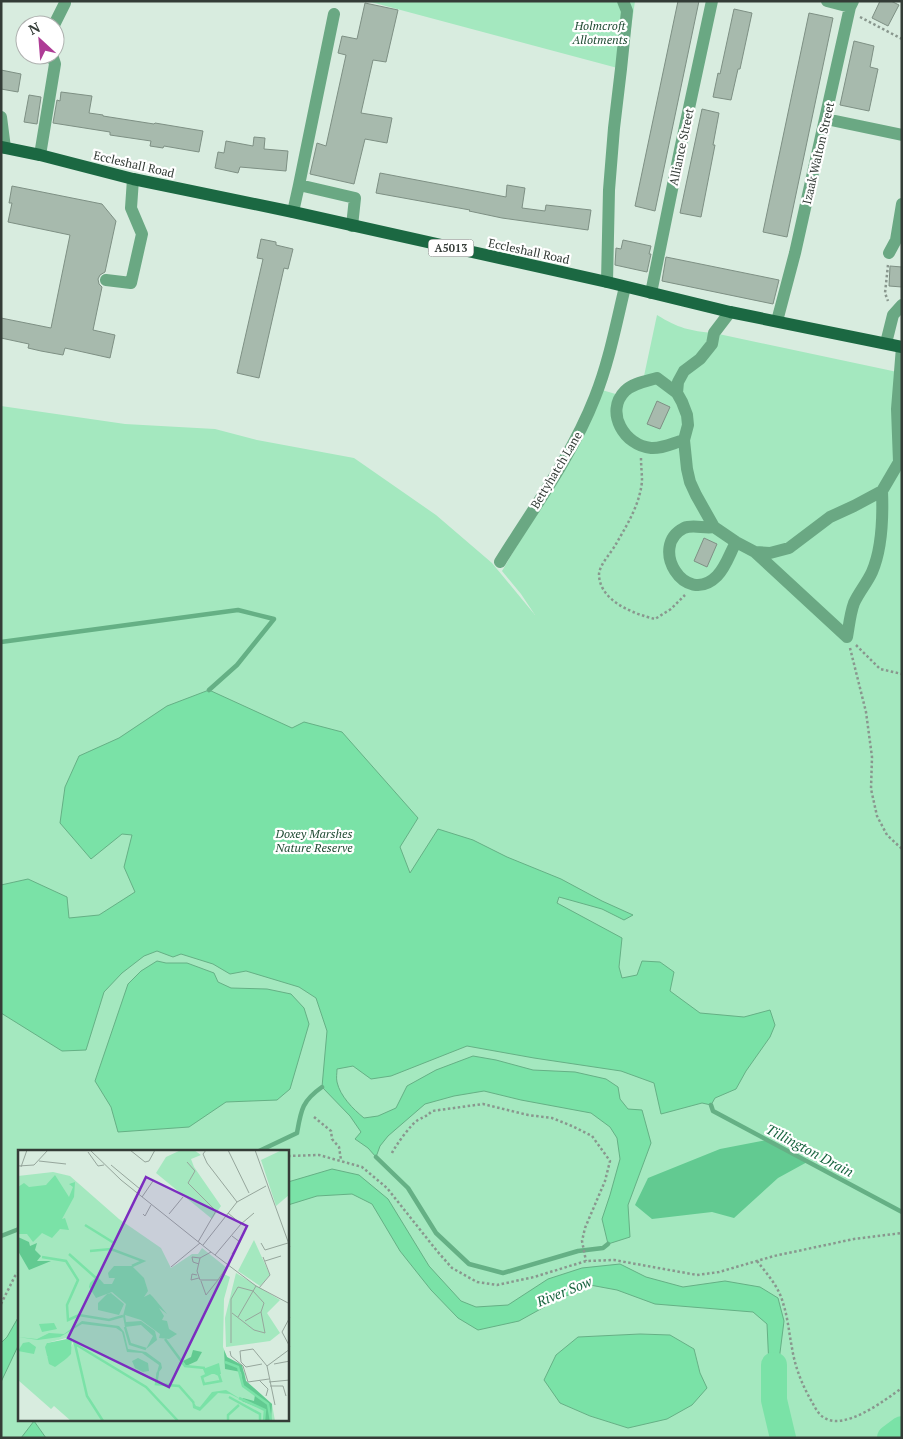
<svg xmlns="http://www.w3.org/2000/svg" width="903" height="1439" viewBox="0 0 903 1439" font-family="'PT Serif',serif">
	<rect width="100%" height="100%" fill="#d8ecdf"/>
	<path fill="#a4e8bf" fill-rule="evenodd" d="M367,1H635L625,70Z
		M657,315C678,328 690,331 714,333L902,373V1438H46L34,1421L21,1438H1V406L125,424L215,429L257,440L354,458L436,515L492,563L535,615L521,594L502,571L574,449L602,390L619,395L644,376ZM19,1152H288V1420H19ZM640,1334L670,1335L694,1349L700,1373L628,1428L590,1416L560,1403L578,1337Z"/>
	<path fill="#62ca91" d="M767,1140L809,1161L778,1178L734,1218L712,1212L652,1219L635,1205L648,1178L720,1149Z"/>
	<path fill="#7ae2a7" stroke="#65b085" d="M209,690L292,728L304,722L342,732L418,818L400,847L410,873L438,829L473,840L507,857L561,879L602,901L633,915L624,920L602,909L559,897L557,903L622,938L619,967L622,978L637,975L642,961L660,962L674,972L670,991L700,1013L744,1017L770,1010L775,1025L770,1037L746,1071L736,1089L715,1098L711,1105L702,1103L661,1114L654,1083L621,1071L534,1058L467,1046L391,1076L371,1079L353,1066L337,1069C337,1073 336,1078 337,1082C340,1096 353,1109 364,1118L378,1116L396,1108L407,1086L436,1070L473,1056L496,1060L533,1070L575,1072L606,1079L618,1087L620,1099L628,1109L642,1110L651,1143L628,1205L630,1237L608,1244L602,1219L610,1195L620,1159L617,1138L610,1127L591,1113L521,1100L484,1091L454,1096L425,1104L388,1136L380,1146L376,1157L368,1148L355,1139L361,1132L350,1116L322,1087L327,1031L316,998L299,987L246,971L230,974L213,964L181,954L173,957L157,951L144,956L122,973L104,992L86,1050L62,1051L1,1013V885L28,879L67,897L69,918L99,915L135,892L124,867L132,835L122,834L91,859L60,823L65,787L79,756L119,738L167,706Z
		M157,961L166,963H187L214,973L218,982L231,988L267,989L291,994L304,1008L309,1024L290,1089L277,1100L226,1102L189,1127L118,1132L111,1107L95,1081L128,984L141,971Z
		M332,1169L359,1175L388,1199L429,1266L461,1301L476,1307L508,1305L548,1279L582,1268L620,1264L646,1277L683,1287L725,1281L760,1287L778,1298L784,1321L774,1400L769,1367L767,1324L753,1312L655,1304L617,1290L590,1285L555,1301L519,1321L478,1330L458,1318L431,1290L400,1251L372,1204L352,1194L317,1196L288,1205V1182Z
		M19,1316V1344L1,1382V1343L7,1337Z
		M640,1334L670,1335L694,1349L700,1373L707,1388L692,1405L667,1419L628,1428L590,1416L560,1403L544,1380L556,1355L578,1337Z
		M34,1421L46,1438H21Z"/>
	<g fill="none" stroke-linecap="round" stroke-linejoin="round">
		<path stroke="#65b085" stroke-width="4.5" d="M1,642L238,610L274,619L237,665L209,690
			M711,1105L713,1111L902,1212
			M257,1152L297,1133C301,1110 302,1101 322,1087
			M376,1157L408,1188L436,1233L469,1264L503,1273L578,1251L603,1248L608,1244
			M1,1236L19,1229"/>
		<path stroke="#7ae2a7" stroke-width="26" d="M774,1365V1400L783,1438
			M890,1438L902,1429"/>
	</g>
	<path fill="#a7baad" stroke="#7e9084" d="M678,1H699L655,211L635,206Z
		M880,1H891L899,5L888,26L872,18Z
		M365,3L398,10L386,62L373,60L361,113L392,118L387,143L365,139L354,184L310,174L317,143L326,146L346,55L338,53L342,36L357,39Z
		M734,9L752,13L740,69H738L731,100L713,97L718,73L720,74Z
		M809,13L833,18L787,237L763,232Z
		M854,41L874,46L870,67L878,69L869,111L840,105Z
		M1,70L21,74L18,92L1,89Z
		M61,92L92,96L89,113L103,115V116L154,124L155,123L203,131L199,152L164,146L163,148L150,146L151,141L110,135V132L53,123L57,100L60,101Z
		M29,95L41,97L37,124L24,122Z
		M702,109L719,113L713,145H715L701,217L680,213Z
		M254,137L265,138L264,149L288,151L286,171L240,167L238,173L215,168L218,152L224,153L226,141L253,146Z
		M380,173L506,197L507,185L525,188L522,208L545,211L546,205L591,210L588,230L502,218L469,211L470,210L376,193Z
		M12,186L102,204L116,221L105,272L100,275L98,279L99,284L102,287L93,330L115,335L110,358L65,348L63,355L41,351L28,348L29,344L1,338V318L51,328L70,235L8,222L12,203H9Z
		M261,239L276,242V245L293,249L288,269L284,268L259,378L237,373L263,259L257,258Z
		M623,240L651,246L649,254H651L647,272L615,265L616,248L621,249Z
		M666,257L779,280L773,304L662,281Z
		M890,266L902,267V287L889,286Z
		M657,401L670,407L660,429L647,424Z
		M704,538L717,544L707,567L694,561Z"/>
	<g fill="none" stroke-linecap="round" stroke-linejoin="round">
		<path stroke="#89978e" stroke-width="2.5" stroke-dasharray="2.5 2.5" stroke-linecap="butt" d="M860,17L902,39
			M888,265L885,293L888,301
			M641,458C641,466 642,474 642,481C640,504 627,525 616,544C611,553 600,564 599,574C599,601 634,614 655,619L671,609L685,595
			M856,645L880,669L902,674
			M850,648L866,712L872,757L871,789L877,816L887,835L902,849
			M314,1117L331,1131L332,1139L339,1147L341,1160
			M392,1153C396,1145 411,1124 418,1120C425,1116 426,1117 432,1111L483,1104L528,1115L552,1118L572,1126L592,1136L610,1161L605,1181L585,1228L582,1241L586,1261
			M288,1156L319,1155L362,1167L387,1188L437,1251L452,1268L477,1282L497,1285L534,1277L586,1261L614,1260L697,1275L719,1272L774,1256L854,1239L902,1233
			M757,1261C767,1274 779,1287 783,1303C788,1318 789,1333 792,1348C795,1367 802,1385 812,1402C815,1407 818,1414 823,1417C844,1432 885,1400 902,1388
			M1,1304L15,1276L19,1272"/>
		<path stroke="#6aa883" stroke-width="12" d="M827,1L850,7
			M54,25L65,3
			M1,117L5,148
			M826,119L902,135
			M40,155L55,64L52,55
			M299,185L334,14
			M293,212L299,185L355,198L352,226
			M889,253L896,240L902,204
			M106,280L131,283L142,234L131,208L133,179
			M607,282L609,190L614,128L621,69L627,11L623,1
			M651,293L680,150L712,1
			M730,312L714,333L712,344L700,359L684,371L678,382L677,393L682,402L687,415L688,425L684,440L687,469L690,482L696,495L714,527L736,542L755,552L770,553L789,548L830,517L854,506L882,491L899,462L897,409L902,347
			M777,321L795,253L850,7L853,1
			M886,343L893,315L902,305
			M677,393L657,378C647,381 633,383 625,391C604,412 625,446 651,448C662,449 673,443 684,440
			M714,527C705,529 693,524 684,528C648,546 685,608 717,576C726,567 730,553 736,542
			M755,552L847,637
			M500,562C533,509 572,456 595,397C609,362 616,324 625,287
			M847,637C849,626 850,614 854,603C859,592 867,583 872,572C882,549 883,516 882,491"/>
		<path stroke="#1b6842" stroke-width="12" d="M1,147L40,155L133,179L293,212L607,282L730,312L902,347"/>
	</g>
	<g text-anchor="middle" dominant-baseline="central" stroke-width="4.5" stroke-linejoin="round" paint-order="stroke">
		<rect fill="#fff" stroke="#717673" stroke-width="1" x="428.5" y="239.5" width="45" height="17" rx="4"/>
		<g font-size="11" font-weight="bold" fill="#343c37">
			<text x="451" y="248">A5013</text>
		</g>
		<g font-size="12" font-style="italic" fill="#214c34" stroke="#fff">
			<text x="600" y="25">Holmcroft<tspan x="600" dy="14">Allotments</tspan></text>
			<text x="314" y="833">Doxey Marshes<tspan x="314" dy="14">Nature Reserve</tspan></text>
		</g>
		<g font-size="12" fill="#343c37" stroke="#fff">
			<text transform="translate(681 147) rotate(-78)">Alliance Street</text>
			<text transform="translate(818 153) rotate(-77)">Izaak Walton Street</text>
			<text transform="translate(134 164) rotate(13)">Eccleshall Road</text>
			<text transform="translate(529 251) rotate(12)">Eccleshall Road</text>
			<text transform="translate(556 470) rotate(-59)">Bettyhatch Lane</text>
		</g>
		<g font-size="14" font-style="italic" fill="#196540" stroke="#fff">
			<text transform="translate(810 1150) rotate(28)">Tillington Drain</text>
			<text transform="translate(564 1291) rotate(-22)">River Sow</text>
		</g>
	</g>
	<g transform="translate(18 1150)">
		<rect width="271" height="271" fill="#d8ecdf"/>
		<path d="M163,0H176L183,5L173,9L176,17L203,56L194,69L138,23L148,7ZM264,0H271V45L258,56L243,10ZM35,22L52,26L101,69L143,98L153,118L174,104H180L184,98L209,118L206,124L212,127L206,149L205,197L209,207L227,223L228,231L254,254L257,271H53L36,256L33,259L0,230V26ZM48,188L55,193L48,209L42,211L29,207V193ZM236,90L252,125L242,136L220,121ZM218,123L262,150L249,163L262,183L252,191L208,197L207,168Z" fill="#a4e8bf" fill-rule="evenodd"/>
		<path d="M0,87L11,92L12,96L19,93L17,100L23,106L19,111H33L11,120L0,101ZM175,200L184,202L179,211L168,216L165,211L173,207ZM206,200L209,207L224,215L228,231L254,254L253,271H246L247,260L224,251L225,248L236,251L237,245L225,236L223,222L207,219Z" fill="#62ca91"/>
		<path d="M37,25L51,47L55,37L51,34L57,32L56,47L44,69L47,68L51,80L42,79L34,88L24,83L15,92L9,84H0V37L6,33L11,37L28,35ZM96,116H114L126,128L130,141L126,147L132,144L135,147L149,164L141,158L146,166L144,170L149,171L151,179L159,184L151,189L141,188L142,184L123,170L107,165L108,172L123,171L137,181L139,190L128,199L135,186L123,175L107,177L105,166L108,154L94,142L78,148L71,137L72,133L79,126L86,134H94L97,128H91L90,123ZM89,144L93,143L106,154L101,165L80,160V153ZM64,171L101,176L106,182L110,199L128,202L143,213L144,218L138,226L141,215L124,203L109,202L104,182L98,178L64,174L42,187L20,190L0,187L19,189L31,183L46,184ZM36,173L39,179L24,182L21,174ZM54,188L53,204L48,209L37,217L31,214L27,197L29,193ZM11,192L18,197L16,204L0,201L5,193ZM120,208L130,213L131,221L125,222L117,218L114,211ZM201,213L203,224H187L185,219ZM208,240L224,250L212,244L200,243L182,261L175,258L174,249L178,256L182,257L194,242Z" fill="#7ae2a7"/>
		<path fill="none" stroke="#7ae2a7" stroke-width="2.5" d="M67,75L96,93L94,97M72,101L93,99L125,111L114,116M51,104L78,128M24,107L48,111L60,130L49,155L50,170L61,165L91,170L105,166M107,177L112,194L128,199M147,189L167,216L187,218M207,212L220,217L225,236L250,254L253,271M140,222L138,234L161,236L176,253M195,222L201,225L203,231L186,234L184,227ZM211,247L242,264V271M221,248L247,260L246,271M85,271L69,246L57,194L128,237L160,271M210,271V265L221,255"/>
		<path fill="none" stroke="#96a69c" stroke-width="1" d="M72,0L103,30L193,102L238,136L272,154M112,0L127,12L131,11L137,0M188,0L185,4L189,13L219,52M210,0L231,43M237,0L272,97M70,2L80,16L86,15M21,11L48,14M169,12L177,21L170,33L198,61L180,92M93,15L122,39L121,44M0,16L16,15L30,0M3,17L9,0M124,47L135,31M210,63L223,74M125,64L127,66L133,55M151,64L165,47M243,93L247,100L270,93M185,95L219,52L248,36M193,102L182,108L179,121L182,130H200L210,115M214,104L222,92L214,86M197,105L223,74L236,63M247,111L263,106M181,114L175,112L174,107L182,108M153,117L182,93M179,125L174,124L173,130L181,128M183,131L188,145L200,130M241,138L252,125L245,107M214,163L236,180L247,183L243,162M220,167L238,136M272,167L264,182L272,197M213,193V149L220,137L235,141L246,153L243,162L227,171M212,201L213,206L225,216L230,232L251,229M244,214L228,217L223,212L222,201L235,199L249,216M256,214L272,211M241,230L250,239L248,246M251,232L272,230M252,236H265L268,246M257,255L249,216L272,199"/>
		<path fill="#7b2cbf" fill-opacity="0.15" stroke="#7b2cbf" stroke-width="2.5" d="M128,27L229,76L151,237L50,188Z"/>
		<rect width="271" height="271" fill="none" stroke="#343c37" stroke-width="2.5"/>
	</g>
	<rect width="903" height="1439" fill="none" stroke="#343c37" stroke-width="5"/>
	<g transform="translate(40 40) rotate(334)"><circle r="24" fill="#ffffff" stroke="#aeb1af"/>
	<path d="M0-4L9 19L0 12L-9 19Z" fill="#ae3c96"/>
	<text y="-8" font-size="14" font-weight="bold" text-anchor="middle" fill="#343c37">N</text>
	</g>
</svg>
